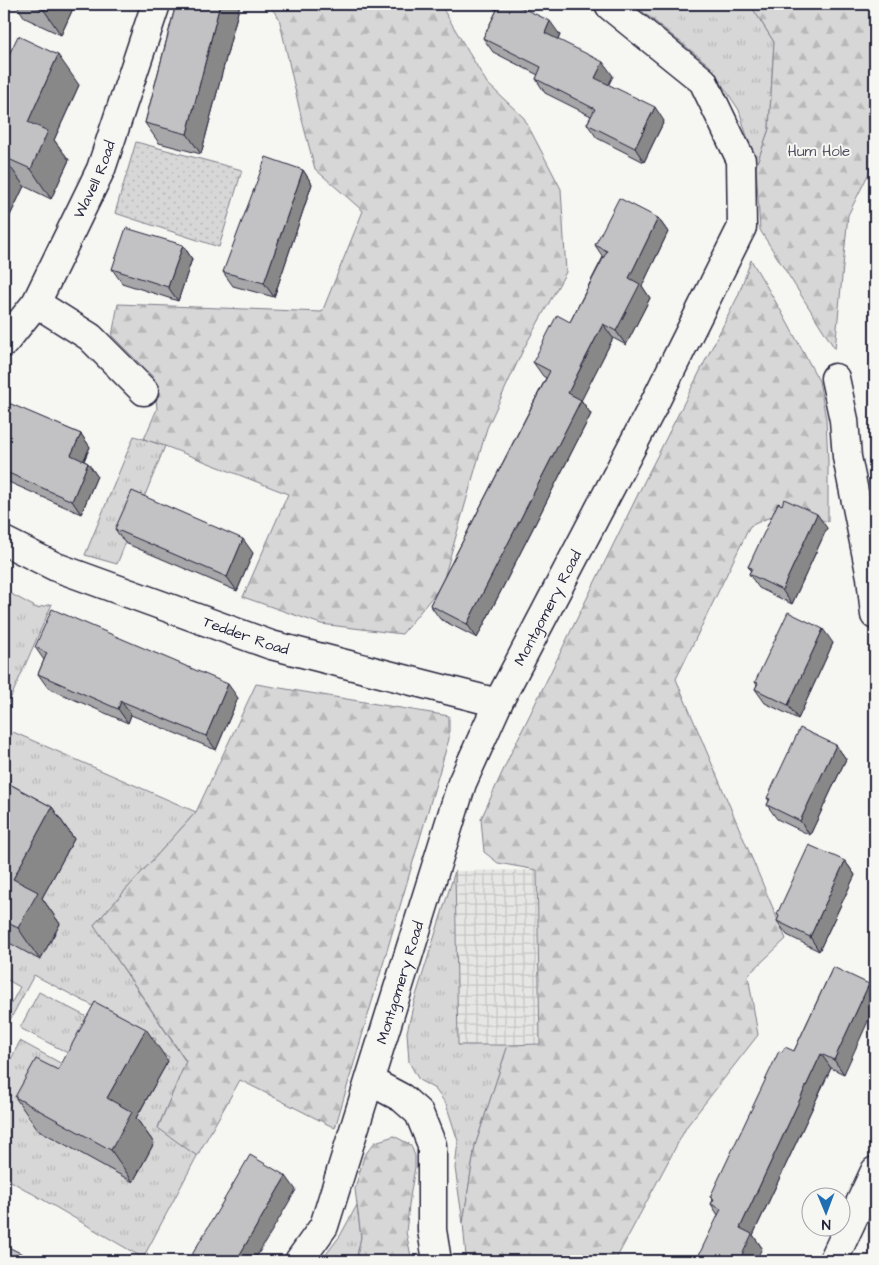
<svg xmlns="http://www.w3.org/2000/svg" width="879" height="1265" viewBox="0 0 879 1265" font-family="'Architects Daughter',sans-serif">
	<defs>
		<pattern id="industrial-grid" width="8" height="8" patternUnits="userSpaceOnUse" patternTransform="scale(1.25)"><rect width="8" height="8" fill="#e6e6e4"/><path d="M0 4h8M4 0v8" fill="none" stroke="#c5c5c4"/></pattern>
		<pattern id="grass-tufts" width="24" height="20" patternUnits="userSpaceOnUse" patternTransform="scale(1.25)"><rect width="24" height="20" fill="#d7d7d7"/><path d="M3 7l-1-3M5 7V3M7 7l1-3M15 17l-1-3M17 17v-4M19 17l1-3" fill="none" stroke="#b8b8b9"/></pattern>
		<pattern id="forest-firs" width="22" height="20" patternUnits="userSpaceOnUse" patternTransform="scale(1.25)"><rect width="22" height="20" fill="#d7d7d7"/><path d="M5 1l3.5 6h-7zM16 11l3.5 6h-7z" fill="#b8b8b9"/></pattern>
		<pattern id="park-dots" width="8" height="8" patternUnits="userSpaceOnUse" patternTransform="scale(1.25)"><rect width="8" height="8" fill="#d7d7d7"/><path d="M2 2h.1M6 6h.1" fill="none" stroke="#b8b8b9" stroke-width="1.8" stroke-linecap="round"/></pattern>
	</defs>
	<rect width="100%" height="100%" fill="#f6f6f2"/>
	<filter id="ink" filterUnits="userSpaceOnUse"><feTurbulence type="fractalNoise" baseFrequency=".02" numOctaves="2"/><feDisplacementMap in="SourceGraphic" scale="10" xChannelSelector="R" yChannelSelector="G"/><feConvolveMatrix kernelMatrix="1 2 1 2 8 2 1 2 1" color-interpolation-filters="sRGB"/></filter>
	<g filter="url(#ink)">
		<path fill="url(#industrial-grid)" d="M537,870L540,1044L458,1045L455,871Z"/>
		<path fill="url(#grass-tufts)" stroke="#7c7c89" d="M633,4H750L774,42L769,129L756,166L739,110L709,65Z
			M134,436L165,446L117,564L85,555Z
			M4,590L37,608L52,604L4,713Z
			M13,732L196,812L94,925L186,1062L158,1127L197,1156L143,1258L4,1177V1063H9L20,1041L86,1077L112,1120L140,1112L169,1057L152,1048L156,1039L34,975L10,1020L4,1017L20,987L4,978V940L18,901L64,824L18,799L4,828V749Z
			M455,871L458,1045H508L475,1146L463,1223L455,1168L458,1141L446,1104L435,1089L419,1080L409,1062L407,1032L414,1002Z
			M39,992L108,1028L89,1064L20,1028Z
			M357,1205L361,1237L356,1261H321L340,1236Z"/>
		<path fill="url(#forest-firs)" stroke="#7c7c89" d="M268,4H440L487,83L524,118L561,189L566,272L524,348L487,428L442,585L402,634L321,624L243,597L288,494L165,446L144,439L157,409L154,378L112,336L118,304L322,312L363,211L315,169L301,116L279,18Z
			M750,4H875V161L848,215L835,349L760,230L756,166L769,129L774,42Z
			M751,260L781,311L819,381L826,419L828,461V522L788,509L750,526L676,679L786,939L748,975L758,1035L687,1126L615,1261H468L466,1257L463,1223L475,1146L508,1045L540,1044L537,870L498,863L484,852L481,819L511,753L644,482L738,296Z
			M256,684L449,716V739L335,1128L240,1080L197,1156L158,1128L186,1061L94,925L196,812Z
			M394,1136L411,1145L415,1156V1167L410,1197L406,1232L412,1261H356L361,1237L355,1189L364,1156L375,1142Z"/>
		<path fill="url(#park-dots)" stroke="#7c7c89" d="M136,142L242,170L219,247L115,213Z"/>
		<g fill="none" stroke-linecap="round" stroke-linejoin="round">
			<defs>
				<g id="street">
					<path d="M36,303L90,337L144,391"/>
					<path id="s1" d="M4,343L36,303L101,169L156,4"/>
					<path d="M835,378L844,420L847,457L871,577L875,615"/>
					<path id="s2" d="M4,541L56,567L271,645L498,703"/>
					<path d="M370,1081L402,1098L419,1113L432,1145V1230L437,1261"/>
					<path id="s3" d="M299,1261L324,1226L462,783L498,703L652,408L742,227L741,160L703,81L610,6L609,4"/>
					<path d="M833,1261L875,1171"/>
				</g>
			</defs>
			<use href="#street" stroke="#22223b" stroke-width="31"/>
			<use href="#street" stroke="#f6f6f2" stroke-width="28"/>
		</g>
		<path fill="#a7a7a9" stroke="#22223b" d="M11,4H75L61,35L25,18L17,6Z
			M176,4H240L201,154L159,143L145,123Z
			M483,4H514L560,35L558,40L613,76L608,85L664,121L644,162L597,138L587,124L591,116L545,93L536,79L538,75L493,52L483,38L497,10Z
			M4,65L79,85L54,140L69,160L51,199L24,186L7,222L4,220Z
			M303,170L312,184L274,297L233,286L223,272Z
			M658,218L668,232L642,286L650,298L626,345L613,338L595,373L581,400L591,414L477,638L440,619L430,605L546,378L543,376L533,362L570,322L603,257L595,245Z
			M183,245L192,259L178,301L122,283L112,269Z
			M4,402L81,434L90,447L84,461L88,463L97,476L81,514L4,480Z
			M782,505L827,528L792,604L759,588L749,574L751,570L748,567Z
			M115,529L253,553L237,591L125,543Z
			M833,643L798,719L765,703L755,689L757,685L755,682Z
			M35,647L238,698L216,750L131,715L128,723L48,688L38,674L44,660Z
			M836,745L846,759L810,835L777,819L767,805L769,801L767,798Z
			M4,781L52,807L74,839L42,898L60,924L40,960L4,940Z
			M845,861L855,875L819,951L787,935L777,921L779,917L777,914Z
			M833,967L844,1074L831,1068L753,1235L762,1248L718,1215L711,1204L713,1200L710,1197L794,1051Z
			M168,1061L136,1118L154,1143L133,1182L37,1129L15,1097L58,1070Z"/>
		<path fill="#888889" stroke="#22223b" d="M46,4H75L61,35L44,10Z
			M220,4H240L201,154L187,134Z
			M493,4H502L498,11Z
			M550,21L560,35L554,47L545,33Z
			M58,55L79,85L54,140L69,160L51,199L31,169L28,122Z
			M603,62L613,76L605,92L595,78Z
			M655,107L664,121L644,162L635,148Z
			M4,158L24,186L7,222L4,217Z
			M303,170L312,184L274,297L264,283Z
			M658,218L668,232L642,286L650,298L626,345L616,331L629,278Z
			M183,245L192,259L178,301L168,287Z
			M603,324L613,338L578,407L568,393Z
			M581,400L591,414L477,638L467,624Z
			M81,434L90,447L80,468L71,455Z
			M88,463L97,476L81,514L72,501Z
			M817,514L827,528L792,604L782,590Z
			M243,539L253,553L237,591L227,577Z
			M823,629L833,643L798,719L788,705Z
			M228,684L238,698L216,750L206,736Z
			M121,701L131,715L128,723L118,709Z
			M836,745L846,759L810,835L800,821Z
			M52,807L74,839L42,898L60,924L40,960L18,928L13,879Z
			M845,861L855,875L819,951L810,937Z
			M869,984L875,993V1006L844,1074L834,1060Z
			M146,1029L168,1061L136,1118L154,1143L133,1182L111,1150L107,1098Z
			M821,1054L831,1068L753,1235L762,1248L756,1261H739L740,1228Z
			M286,1176L296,1190L254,1261H236Z"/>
		<path fill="#c2c2c4" stroke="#22223b" d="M30,4H46L44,10Z
			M176,4H220L187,134L145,123Z
			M500,4H514L550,21L545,33L603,62L595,78L655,107L635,148L587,124L595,109L536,79L541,67L483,38Z
			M18,36L58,55L28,122L48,131L31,169L4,157V65Z
			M266,157L303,170L264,283L223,272Z
			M619,198L658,218L629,278L640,284L616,331L603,324L585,359L568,393L581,400L467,624L430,605L550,371L533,362L557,315L570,322L607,251L595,245Z
			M126,228L183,245L168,287L112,269Z
			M4,401L81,434L71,455L88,463L72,501L4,471Z
			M132,491L243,539L227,577L115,529Z
			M784,499L817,514L782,590L749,574L752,568L748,567L778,503L782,505Z
			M52,609L228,684L206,736L121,701L118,709L38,674L47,653L35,647Z
			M788,612L823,629L788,705L755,689L758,683L755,682Z
			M800,728L836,745L800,821L767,805L770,799L767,798Z
			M4,781L52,807L13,879L38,892L18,928L4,921Z
			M809,845L845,861L810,937L777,921L779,916L777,914Z
			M833,967L869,984L834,1060L821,1054L740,1228L752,1234L739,1261H696L721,1209L711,1204L714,1199L710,1197L779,1051L782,1052L785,1047L794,1051Z
			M95,1002L146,1029L107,1098L132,1112L111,1150L15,1097L36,1059L58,1070Z
			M250,1155L286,1176L236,1261H192L189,1260Z
			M4,1245L37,1261H4Z"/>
	</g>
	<g text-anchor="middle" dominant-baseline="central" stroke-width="4" stroke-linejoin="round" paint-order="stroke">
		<g font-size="15" fill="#4f4f62" stroke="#f6f6f2">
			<text x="819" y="151">Hum Hole</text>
		</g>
		<g font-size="15" fill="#22223b" stroke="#f6f6f2">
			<text stroke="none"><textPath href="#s1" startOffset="188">Wavell Road</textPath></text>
			<text stroke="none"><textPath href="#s3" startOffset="702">Montgomery Road</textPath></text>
			<text stroke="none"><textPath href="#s2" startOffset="260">Tedder Road</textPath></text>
			<text stroke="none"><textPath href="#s3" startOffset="298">Montgomery Road</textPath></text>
		</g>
	</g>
	<rect width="879" height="1265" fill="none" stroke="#f6f6f2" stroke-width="20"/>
	<rect x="10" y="10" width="859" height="1245" fill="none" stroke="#22223b" stroke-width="2" filter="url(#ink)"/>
	<g transform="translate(826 1212) rotate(179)"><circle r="24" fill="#f6f6f2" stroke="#a1a1a9"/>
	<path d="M0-4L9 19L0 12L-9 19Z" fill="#1f6fb2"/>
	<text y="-8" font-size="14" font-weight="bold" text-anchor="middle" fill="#22223b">N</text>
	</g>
</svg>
